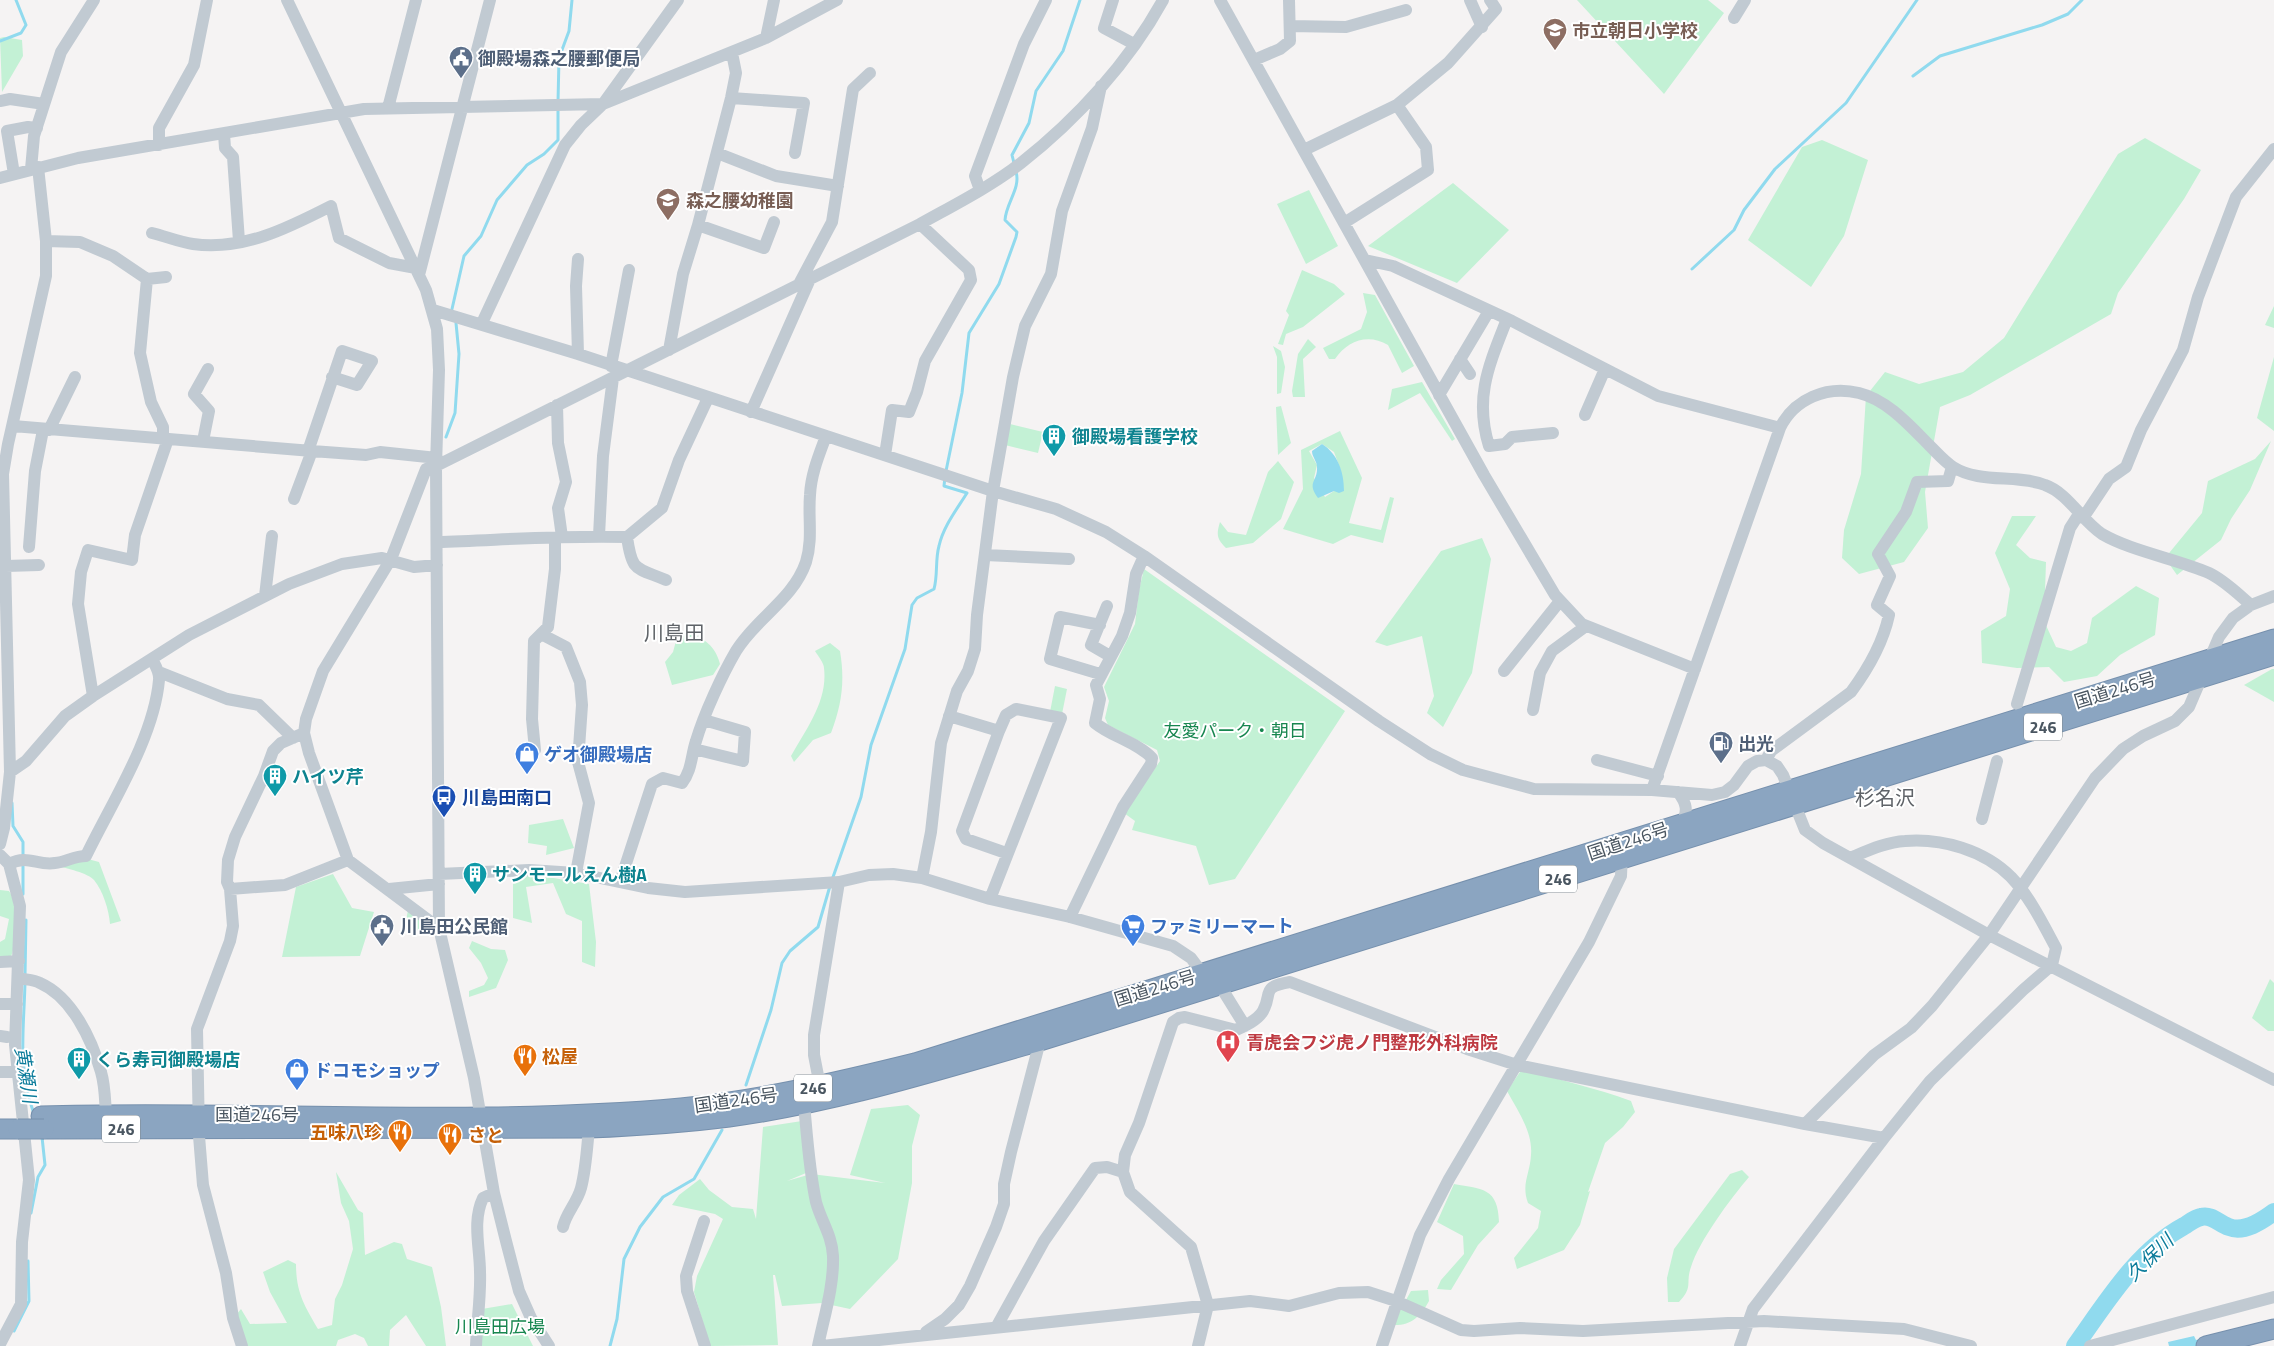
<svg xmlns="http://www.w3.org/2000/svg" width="2274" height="1346" viewBox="0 0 2274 1346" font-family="'Titillium Web','Noto Sans JP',sans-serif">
	<rect width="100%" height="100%" fill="#f5f3f3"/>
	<path fill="#c3f1d5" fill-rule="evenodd" d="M1577,0H1708L1724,13L1664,94Z
		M4,37L22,40L23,56L2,92L0,38Z
		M2145,138L2201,170L2184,199L2118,293L2111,314L1970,395L1940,407L1925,492L1928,528L1904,562L1859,574L1842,558L1844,530L1861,474L1866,396L1885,372L1919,384L1963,372L2004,338L2118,154Z
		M1822,140L1868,160L1844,236L1811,287L1748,240L1802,147Z
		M1453,183L1509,230L1457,283L1368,246Z
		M1309,190L1338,246L1306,264L1277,204Z
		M1302,270L1334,284L1345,294L1303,327L1286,334L1283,345L1278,344L1289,315L1286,311Z
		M1363,293L1375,295L1414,366L1402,373L1388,345C1368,333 1347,341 1335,359H1329L1323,348L1361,329L1367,312Z
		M2274,306V328L2265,325Z
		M1308,339L1316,347L1303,359L1305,397H1293L1292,391L1298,354Z
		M1273,346L1281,351L1285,367L1281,393L1277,394V357Z
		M2274,357V431L2257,418Z
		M1422,382L1455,439L1452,441L1420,393L1388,410L1392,389Z
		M1281,406L1291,443L1278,455L1276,407Z
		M1010,424L1043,432L1038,453L1005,445Z
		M1340,431L1362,478L1349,523L1381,530L1390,497L1394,498L1383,543L1351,535L1333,544L1283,529L1303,489L1301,450ZM1322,444L1334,452L1341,471L1334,491L1325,497L1314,478L1317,465L1309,451Z
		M2271,441L2250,490L2231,519L2221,540L2177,575L2165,558L2202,513L2208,481L2255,459Z
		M1278,461L1294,482L1281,519L1253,543L1226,548C1217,539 1216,535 1220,522L1228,532L1246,535L1268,472Z
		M2012,516H2036L2016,545L2030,558L2046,562L2044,621L2056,647L2071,651L2087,643L2092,618L2136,586L2159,598L2155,635L2120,655L2097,676L2064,682L2049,667L2017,668L1982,663L1981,631L2006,616L2010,589L1995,553Z
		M1482,538L1491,559L1472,673L1443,727L1427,713L1434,696L1422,636L1387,646L1375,642L1441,551Z
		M1144,569L1345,711L1235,879L1209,885L1196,846L1132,830L1135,821L1124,813L1160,761L1157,750L1108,725L1105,718L1109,701L1104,687L1135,624L1139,590Z
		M670,628C693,633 714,639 720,664L713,675L672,685L665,662L673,652L676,641Z
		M830,643L840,651C845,681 842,704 831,733L813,740L794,762L791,756C806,729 828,701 824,668C824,663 818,656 815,651Z
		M2274,669V702L2244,685L2272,669Z
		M1055,686L1067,689L1062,714L1050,712Z
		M563,819L574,848L546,855L547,846L528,843L529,825Z
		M84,858L99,862L121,921L110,924C109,910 103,891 94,880C88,873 66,868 57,866Z
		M333,874L352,908L374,912L360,956L282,957L296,887Z
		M530,874L589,884L596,942L595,967L582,962V921L566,914L553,883L526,887L532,923L513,918V879Z
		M0,890L9,891C18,903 17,946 10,959H0V942L5,939L9,919L0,916Z
		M408,910L430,928L432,936L405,926Z
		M472,941L491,949L505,950L508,960L496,988L469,997V991L484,985L488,978L481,963L469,948Z
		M2270,979L2274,983V1031H2268L2252,1018Z
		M1522,1069C1559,1080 1595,1088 1631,1101L1635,1112L1623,1127L1605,1143L1588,1192L1590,1191L1580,1225L1564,1250L1517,1269L1514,1258L1538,1228L1541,1211L1528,1203C1521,1184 1530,1174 1531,1155C1533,1131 1517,1110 1507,1091Z
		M908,1105L920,1115L912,1146V1183L898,1259L850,1309L822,1303L782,1306L775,1275H773L778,1345L710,1346L694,1292L697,1276L723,1219L715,1214L672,1205L679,1195L700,1179L709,1190L732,1207L753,1209L756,1219L763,1127L802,1121L806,1173L787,1181L811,1174L885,1183L850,1175L871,1109Z
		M1742,1170L1749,1177C1731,1198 1699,1241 1691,1267C1685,1284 1694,1286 1679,1302H1668L1667,1278L1674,1249L1730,1174Z
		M336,1172L358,1210L363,1213L365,1255L394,1242L402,1244L407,1259L432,1267L441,1307L446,1346H426L406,1315L390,1330L389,1346H368L364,1338L355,1334L338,1340L336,1346H246L236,1315L241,1309L250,1324L287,1323L270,1292L263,1272L288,1260L296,1264C296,1292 304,1305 318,1329L332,1325L335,1299L342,1285L353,1249L349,1221L341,1203Z
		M1454,1184C1483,1189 1498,1188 1499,1222L1478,1245L1451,1290L1437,1289L1441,1280L1464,1254L1463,1236L1437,1222Z
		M1428,1290L1429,1301C1420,1317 1411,1326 1392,1325L1411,1291Z
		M512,1304L533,1346H479L482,1309Z"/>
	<path fill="#90daee" d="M1322,444C1338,454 1344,472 1344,491L1339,493L1334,491L1318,498C1306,482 1318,482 1317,467C1317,461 1312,457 1312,451Z
		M2194,1336L2196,1340L2213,1336L2216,1346H2169L2168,1342Z"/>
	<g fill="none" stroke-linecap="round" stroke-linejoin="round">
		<path stroke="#90daee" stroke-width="3" d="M0,41L21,33L26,25L16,0
			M1913,76L1940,56L2042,25L2068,14L2082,0
			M558,102L559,58L569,31L572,0
			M1014,163L1012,155L1029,123L1036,91L1063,51L1080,0
			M1692,269L1734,230L1744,210L1775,169L1846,103L1917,0
			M452,309L464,256L481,236L497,200L527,165L544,154L558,140V109
			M446,437L455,413L459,354L456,323
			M946,471L962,393L969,333L999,284L1016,237L1017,232L1005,220C1006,203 1021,188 1016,172
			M12,803L13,826L23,842V856
			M832,880L861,797L871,745L905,649L912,605L917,598L934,589C938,575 935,560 939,546C943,527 957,509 967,493L944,486L945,477
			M23,894V863
			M25,976L26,920
			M25,982C24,1030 17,1067 34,1114
			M746,1085L771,1010L782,963L790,951L818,927L830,886
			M31,1213L38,1177L45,1165L42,1137
			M14,1331L29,1301L28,1261
			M610,1346L617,1319L624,1259L640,1227L663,1197L694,1179L722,1130"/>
		<path stroke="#90daee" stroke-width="18" d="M2075,1346C2106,1303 2136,1252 2184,1226C2189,1223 2195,1218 2201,1217C2212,1214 2219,1224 2229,1227C2244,1233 2262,1221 2274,1212"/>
		<defs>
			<path id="highway" d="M41,1116C254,1110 469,1127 681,1108C761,1100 838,1082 915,1063L2274,639
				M0,1129H18
				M44,1129L589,1128C636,1126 683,1123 729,1117C835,1103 938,1070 1040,1041L2274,655
				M2206,1346L2274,1329"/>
		</defs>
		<use href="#highway" stroke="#7690ad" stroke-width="21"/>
		<path stroke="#c1cad2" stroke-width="12" d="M287,0L426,290L437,329L439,370L436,466L439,928L474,1078L494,1193L506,1241L519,1291L531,1318L549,1346
			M1113,0L1104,28L1134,44
			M1220,0L1484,475L1555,595L1582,624L1695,669
			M1470,0L1482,27
			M1734,18L1745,0
			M1290,26L1346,27L1406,10
			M766,38L774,0
			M1254,60L1280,49L1290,41L1289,0
			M731,98L804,103L795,153
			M0,101L10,99L44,104
			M388,108L416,0
			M224,134L225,148L233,157L239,241
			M159,145V128L194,65L207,0
			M1304,150L1397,105L1448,63L1496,9L1490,0
			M717,153L776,176L838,186
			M31,169L34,136L61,52L94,0
			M14,174L7,131L28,127L37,128
			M0,178L78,158L364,109L603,104L766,38L837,0
			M980,190L975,176L1024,44L1046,0
			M1344,223L1428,170L1426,147L1397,105
			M698,225L764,248L774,222
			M152,233C165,236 179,242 193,244C243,251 288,228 331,206L339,238L389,263L416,268
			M46,241L80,242L113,256L147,279L140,353L151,402L163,427V438
			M1365,260L1393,266L1512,321L1658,396L1780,428
			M419,275L490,0
			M147,279L166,277
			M799,284L832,222L853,89L870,73
			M433,310L578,354L993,491L1056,509L1106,532L1144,556L1379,721L1430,754L1463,770L1534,789L1652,790L1712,795L1725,792L1734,785L1748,766L1757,761L1766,760L1777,766L1783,775L1805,830L1823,843L1989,935L2274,1080
			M1507,319C1489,365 1474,397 1489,446L1505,444L1512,437L1553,433
			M482,323L565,145L581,125L603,104L678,0
			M669,350L683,274L698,225L731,98L736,73L732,53
			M578,354L576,286L578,259
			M1460,359L1470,374
			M611,366L629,270
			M1439,395L1489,311
			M557,405L558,443L566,482L558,508L562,537
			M751,412L810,279
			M1585,415L1605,369
			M13,426L312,451L366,455L380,452L437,458
			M49,430L75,377
			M203,441L209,411L194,394L208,369
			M308,451L342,351L372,361L357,385L332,377
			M885,455L892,410L909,412L917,392L925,361L971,280L969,270L920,224
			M294,499L312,451
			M2083,518L2109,479L2126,467L2141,430L2183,350L2198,297L2236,197L2274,149
			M599,536L603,456L613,378
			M627,537C632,572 635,567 666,580
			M437,542C501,540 564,535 627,537L662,508L679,460L708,398
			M29,547L35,471L43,430
			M985,555L1069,559
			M6,566L39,565
			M265,596L272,536
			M1107,606L1091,645L1110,656
			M1100,625L1060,617L1050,659L1100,674
			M541,634L566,647L580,682L582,705L578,762L589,803L576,873
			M1504,671L1560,601
			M159,672L227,699L259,705L293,738
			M93,696L78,604L81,572L88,550L132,560L135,535L168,439
			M2017,704L2070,528L2079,514
			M1533,710L1540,673L1552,651L1586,626
			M949,716L999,731
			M694,749L743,761L745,732L704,720
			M535,750L532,719L534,641L548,627L555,569V538
			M1597,760L1658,776
			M1766,760L1771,751L1851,692C1868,669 1883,643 1889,615L1877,605L1890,576L1878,554L1906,512L1917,482L1948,481L1952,467
			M10,772L3,474L8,444L46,276V241L38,167
			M1652,790L1780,428C1794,399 1827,385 1859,393C1888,400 1911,427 1931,447C1938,454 1945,462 1953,467C1980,484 2016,474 2045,485C2068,493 2082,521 2102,534C2131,551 2177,559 2209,573C2224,580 2238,594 2251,605
			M1678,792C1687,804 1688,810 1682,824
			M1982,819L1997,761
			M0,844L4,828L10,772L26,761L65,716L93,696L189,635L289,584L342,564L382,558L414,567L437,565
			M0,855L9,864L20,906L15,1045L29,1180L22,1242L21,1304L0,1344
			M9,864C28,854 37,866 55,863C66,862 74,856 86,856C111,804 154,738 159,680C160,672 155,665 152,659
			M439,874L529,870L576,873L648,888L685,892L839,882L869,875L893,874L922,878L990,899L1070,917L1173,946L1191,958L1203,974L1219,984L1245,1026
			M922,878L931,832L941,743L957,691L968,671L975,649L977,615L993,491L1013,377L1025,326L1051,274L1062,211L1092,128L1101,86
			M620,882L652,784L663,778L682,783C692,770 691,756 696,741C704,714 722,675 736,651C756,618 793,600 806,562C813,539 808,518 810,495C811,474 819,455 826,436
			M230,889L285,885L348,860
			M389,889L439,884
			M990,899L1061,718L1016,709L1006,715L999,731L962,831L966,839L1006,853
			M1070,917L1123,807L1151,764L1152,758C1137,742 1112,737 1095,723L1100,699L1096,685L1122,636L1130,613L1136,574L1144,556
			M439,928L348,860L309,753L304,733L306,719L323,671L391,559L426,469L436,466L920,224C954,205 990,187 1021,163C1077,119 1129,62 1163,0
			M0,962L19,961
			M18,978C25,980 33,979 40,983C72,997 92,1040 101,1072C105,1085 105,1100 106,1114
			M0,1004H17
			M0,1036L7,1037
			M0,1072H17
			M820,1086L814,1055V1035L839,882
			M804,1103C807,1136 809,1169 816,1202C821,1221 832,1235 833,1256C834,1286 824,1317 818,1346
			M1805,1124L1874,1055L1911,1028L1932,1006L1989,935L2095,778L2123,749L2143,736L2175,721L2189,707L2219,637L2233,618L2251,605L2274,596
			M704,1221L686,1276L687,1291L705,1346
			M563,1227C566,1213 577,1203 581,1188C586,1169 587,1148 589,1128
			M997,1326L1044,1241L1095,1168L1107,1167L1123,1172
			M926,1332L945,1319L959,1305L970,1286L996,1227L1004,1204V1184L1011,1152L1040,1041
			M242,1346L233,1318L226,1273L203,1185L199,1136L197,1029L230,941L233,926L230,889L227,882L228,860L235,837L264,776L273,751L281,743L304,733
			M476,1346C477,1321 481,1296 480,1272C480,1248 472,1221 483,1198L494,1193
			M822,1346L1250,1301L1289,1306L1339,1293L1368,1292L1396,1301L1461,1330L1474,1331L1520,1328L1583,1331L1764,1321L1904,1329L1971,1346
			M1198,1346L1208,1305L1191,1247L1130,1192L1123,1172L1125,1155L1139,1123L1173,1022L1179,1018L1185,1017L1236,1030C1245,1026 1258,1020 1263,1011C1273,993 1260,987 1290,982L1467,1049L1517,1065L1805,1124L1884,1138
			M1382,1346L1420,1235L1449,1179L1589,942L1621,876L1622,852
			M1740,1346L1753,1309L1884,1138L1930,1081L2023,990L2052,965L2056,948C2043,924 2030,897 2011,877C1984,850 1942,838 1905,841C1886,842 1867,851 1850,858
			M2090,1346L2274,1297"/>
		<use href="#highway" stroke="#8ba5c1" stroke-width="19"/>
		<defs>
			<path id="highway-bridge" d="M18,1129H44"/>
		</defs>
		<use href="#highway-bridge" stroke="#7690ad" stroke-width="21" stroke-linecap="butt"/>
		<use href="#highway-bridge" stroke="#8ba5c1" stroke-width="19"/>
	</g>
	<defs>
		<symbol id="school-pin" viewBox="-11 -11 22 30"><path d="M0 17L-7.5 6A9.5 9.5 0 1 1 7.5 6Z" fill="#8d6e63" stroke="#fff"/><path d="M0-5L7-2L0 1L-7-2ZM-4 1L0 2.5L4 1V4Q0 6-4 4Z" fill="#fff"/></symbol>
		<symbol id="civic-pin" viewBox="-11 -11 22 30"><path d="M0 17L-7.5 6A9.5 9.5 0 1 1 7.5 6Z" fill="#5c6f8a" stroke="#fff"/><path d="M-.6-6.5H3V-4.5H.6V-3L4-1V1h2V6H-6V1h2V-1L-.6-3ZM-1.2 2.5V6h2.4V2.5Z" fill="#fff"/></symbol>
		<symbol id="building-pin" viewBox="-11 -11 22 30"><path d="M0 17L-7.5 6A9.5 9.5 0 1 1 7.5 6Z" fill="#0f9aa8" stroke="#fff"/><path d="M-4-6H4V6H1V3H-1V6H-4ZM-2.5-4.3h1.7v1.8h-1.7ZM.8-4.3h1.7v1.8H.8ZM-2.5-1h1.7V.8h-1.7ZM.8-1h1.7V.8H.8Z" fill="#fff"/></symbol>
		<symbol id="fuel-pin" viewBox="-11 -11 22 30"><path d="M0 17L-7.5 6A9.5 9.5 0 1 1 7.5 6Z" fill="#5c6f8a" stroke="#fff"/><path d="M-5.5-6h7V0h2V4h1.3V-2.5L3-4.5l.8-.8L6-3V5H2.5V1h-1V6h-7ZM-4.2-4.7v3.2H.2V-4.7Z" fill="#fff"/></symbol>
		<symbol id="shop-pin" viewBox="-11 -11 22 30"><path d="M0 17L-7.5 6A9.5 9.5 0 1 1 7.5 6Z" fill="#3f7fe0" stroke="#fff"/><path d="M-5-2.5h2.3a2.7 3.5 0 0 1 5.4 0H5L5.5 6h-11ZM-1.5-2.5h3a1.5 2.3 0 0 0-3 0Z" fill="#fff"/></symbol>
		<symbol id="bus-pin" viewBox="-11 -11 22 30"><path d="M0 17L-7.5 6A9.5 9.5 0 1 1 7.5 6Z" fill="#1a4fb4" stroke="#fff"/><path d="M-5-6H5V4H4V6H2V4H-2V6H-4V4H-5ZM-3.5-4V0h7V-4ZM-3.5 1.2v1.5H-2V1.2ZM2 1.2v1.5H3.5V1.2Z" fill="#fff"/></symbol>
		<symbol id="supermarket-pin" viewBox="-11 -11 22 30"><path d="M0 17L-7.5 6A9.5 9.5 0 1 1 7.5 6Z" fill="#3f7fe0" stroke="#fff"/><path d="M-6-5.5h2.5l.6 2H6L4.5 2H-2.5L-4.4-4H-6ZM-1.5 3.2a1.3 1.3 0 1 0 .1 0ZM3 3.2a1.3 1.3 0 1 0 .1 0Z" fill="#fff"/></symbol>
		<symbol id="hospital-pin" viewBox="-11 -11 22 30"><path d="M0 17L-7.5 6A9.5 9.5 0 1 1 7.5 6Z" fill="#e0444e" stroke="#fff"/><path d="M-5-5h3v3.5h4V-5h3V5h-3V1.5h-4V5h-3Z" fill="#fff"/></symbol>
		<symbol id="restaurant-pin" viewBox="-11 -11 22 30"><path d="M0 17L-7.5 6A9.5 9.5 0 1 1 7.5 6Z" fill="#e8710a" stroke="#fff"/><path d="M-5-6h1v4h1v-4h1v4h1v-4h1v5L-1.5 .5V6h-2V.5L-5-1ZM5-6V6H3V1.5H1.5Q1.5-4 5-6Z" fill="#fff"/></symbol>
	</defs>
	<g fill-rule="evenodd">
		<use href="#school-pin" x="1541" y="16" width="28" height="38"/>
		<use href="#civic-pin" x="447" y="44" width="28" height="38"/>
		<use href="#school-pin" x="654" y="186" width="28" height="38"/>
		<use href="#building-pin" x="1040" y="422" width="28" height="38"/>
		<use href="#fuel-pin" x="1707" y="729" width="28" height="38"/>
		<use href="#shop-pin" x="513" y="740" width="28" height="38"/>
		<use href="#building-pin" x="261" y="762" width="28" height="38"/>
		<use href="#bus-pin" x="430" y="783" width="28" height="38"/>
		<use href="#building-pin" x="461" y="860" width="28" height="38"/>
		<use href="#civic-pin" x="368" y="912" width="28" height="38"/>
		<use href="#supermarket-pin" x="1119" y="912" width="28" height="38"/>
		<use href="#hospital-pin" x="1214" y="1028" width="28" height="38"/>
		<use href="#restaurant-pin" x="511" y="1042" width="28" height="38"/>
		<use href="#building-pin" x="65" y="1045" width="28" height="38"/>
		<use href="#shop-pin" x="283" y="1056" width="28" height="38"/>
		<use href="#restaurant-pin" x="386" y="1118" width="28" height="38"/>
		<use href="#restaurant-pin" x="436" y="1121" width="28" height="38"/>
	</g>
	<g text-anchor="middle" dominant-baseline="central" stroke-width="4" stroke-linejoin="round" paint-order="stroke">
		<g fill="#fff" stroke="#808990" stroke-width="1">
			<rect x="2024" y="713.5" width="38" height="27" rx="4"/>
			<rect x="1539" y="865.5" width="38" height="27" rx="4"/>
			<rect x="794" y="1074.5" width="38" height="27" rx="4"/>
			<rect x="102" y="1115.5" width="38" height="27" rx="4"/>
		</g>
		<g font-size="16" font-weight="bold" fill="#4a5661">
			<text x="2043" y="727">246</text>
			<text x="1558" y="879">246</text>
			<text x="813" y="1088">246</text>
			<text x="121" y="1129">246</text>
		</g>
		<g font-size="18" font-weight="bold" fill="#785e54" stroke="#fff" text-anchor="start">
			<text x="1572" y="30">市立朝日小学校</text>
			<text x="686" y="200">森之腰幼稚園</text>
		</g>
		<g font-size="18" font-weight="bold" fill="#4e5e75" stroke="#fff" text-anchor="start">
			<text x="478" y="58">御殿場森之腰郵便局</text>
			<text x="1738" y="743">出光</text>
			<text x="400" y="926">川島田公民館</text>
		</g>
		<g font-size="18" font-weight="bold" fill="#0d838f" stroke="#fff" text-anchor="start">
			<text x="1072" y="436">御殿場看護学校</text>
			<text x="292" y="776">ハイツ芹</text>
			<text x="492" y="874">サンモールえん樹A</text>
			<text x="96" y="1059">くら寿司御殿場店</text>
		</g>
		<g font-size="18" fill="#4a5661" stroke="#fff">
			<text transform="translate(2115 690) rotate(-17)">国道246号</text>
			<text transform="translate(1628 841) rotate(-18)">国道246号</text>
			<text transform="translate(1155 988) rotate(-17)">国道246号</text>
			<text transform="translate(736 1100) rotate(-8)">国道246号</text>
			<text x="257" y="1114">国道246号</text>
		</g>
		<g font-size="18" fill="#17864f" stroke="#fff">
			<text x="1235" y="730">友愛パーク・朝日</text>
			<text x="500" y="1326">川島田広場</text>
		</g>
		<g font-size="18" font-weight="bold" fill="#366cbe" stroke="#fff" text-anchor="start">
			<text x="544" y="754">ゲオ御殿場店</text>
			<text x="1150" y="926">ファミリーマート</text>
			<text x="314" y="1070">ドコモショップ</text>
		</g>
		<g font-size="18" font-weight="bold" fill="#164399" stroke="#fff" text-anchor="start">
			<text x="462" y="797">川島田南口</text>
		</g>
		<g font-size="18" font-weight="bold" fill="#be3a42" stroke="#fff" text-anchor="start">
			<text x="1246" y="1042">青虎会フジ虎ノ門整形外科病院</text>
		</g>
		<g font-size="18" font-weight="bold" fill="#c56008" stroke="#fff" text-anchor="start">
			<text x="542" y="1056">松屋</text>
			<text x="382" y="1132" text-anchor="end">五味八珍</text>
			<text x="468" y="1135">さと</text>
		</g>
		<g font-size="19" font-style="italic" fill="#0c7c9b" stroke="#fff">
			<text transform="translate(27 1075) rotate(81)">黄瀬川</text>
			<text transform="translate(2149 1257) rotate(-44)">久保川</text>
		</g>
		<g font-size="20" fill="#5f6368" stroke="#fff">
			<text x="674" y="632">川島田</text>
			<text x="1885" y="797">杉名沢</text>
		</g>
	</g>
</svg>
